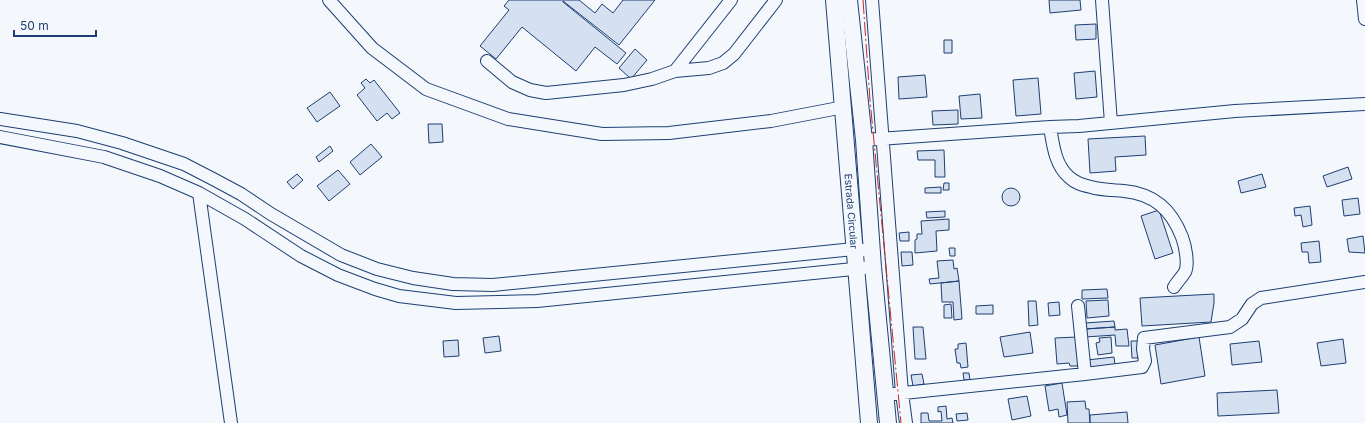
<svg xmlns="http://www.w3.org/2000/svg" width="1365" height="423" viewBox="0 0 1365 423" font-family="Inter,sans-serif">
	<rect width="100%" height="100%" fill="#f4f7fb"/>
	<path fill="#d5e0f0" stroke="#1d3f73" d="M509,0H579L595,13L602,4L613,13L623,0H655L619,45L563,1V2L626,53L617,64L595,47L576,71L522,27L496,59L480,46L509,10L504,6Z
		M1049,0H1080L1081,10L1050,13Z
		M1096,24V39L1076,40L1075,25Z
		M944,40H952V53H944Z
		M635,49L647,60L631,79L619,68Z
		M1095,71L1097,97L1076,99L1074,73Z
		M925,75L927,97L899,99L898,77Z
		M1038,78L1041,114L1016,116L1013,80Z
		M366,79L370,83L374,80L400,113L392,119L387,113L377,121L357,95L365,88L361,83Z
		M330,92L340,106L317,122L307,108Z
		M980,94L982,118L961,119L959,96Z
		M958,110V124L933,125L932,111Z
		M428,124H442L443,142L429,143Z
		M1145,136L1146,155L1115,157L1116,171L1090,173L1088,139Z
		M371,144L382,157L360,175L350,162Z
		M330,146L333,151L319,162L316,157Z
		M944,150L945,177H935V160H918L917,151Z
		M1348,167L1352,179L1327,187L1323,176Z
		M338,170L350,184L329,201L317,186Z
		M297,174L303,180L293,189L287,182Z
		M1262,174L1266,187L1241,193L1238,181Z
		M944,183H949V190H943Z
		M941,187V193H925V188Z
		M1002 197a9 9 0 1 1 18 0a9 9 0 1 1-18 0Z
		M1358,198L1360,214L1344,216L1342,200Z
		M1310,206L1312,225L1303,227L1301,215L1295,216L1294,208Z
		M1159,210L1173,253L1155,259L1141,216Z
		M945,211V217L927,218L926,212Z
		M949,219V230L936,231L937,251L915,253V240L917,239V234H922L921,221Z
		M909,232V241H900L899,233Z
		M1363,236L1365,253L1349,252L1347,239Z
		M1319,241L1321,262L1309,263L1308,252H1302L1301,243Z
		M949,248H955V256H950Z
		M901,252H912L913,265L902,266Z
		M953,260L954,269L957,268L959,281L930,284L929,279L939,278L937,261Z
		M959,281L962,319L954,320L953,302H942L941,283Z
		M1107,289L1108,298L1082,299V290Z
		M1214,294V303L1211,322L1142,326L1140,298Z
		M1108,300L1109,316L1087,318L1086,301Z
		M1028,301H1036L1038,325L1029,326Z
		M1059,302L1060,315L1049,316L1048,303Z
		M951,304L952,318H944V305Z
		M993,305V314H976V306Z
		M1114,321L1115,327L1085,329V323Z
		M913,327H923L926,359H915Z
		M1115,327V330L1127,329L1129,346H1116L1115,335L1085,337V329Z
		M1030,332L1033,353L1004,357L1000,337Z
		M499,336L501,351L485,353L483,338Z
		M1077,337L1080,366H1070L1069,363L1057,364L1055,338Z
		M1111,337L1112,353L1098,355L1096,343L1100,342L1099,338Z
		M1199,337L1205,376L1161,384L1155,345Z
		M1343,339L1346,363L1321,366L1317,343Z
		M458,340L459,356L444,357L443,341Z
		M1131,341H1138V358H1132Z
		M1259,341L1262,362L1232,365L1230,344Z
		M966,343L968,367L961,368L960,363H957L955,349H958V344Z
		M1114,357L1115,365L1088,368L1087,360Z
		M963,373H969L970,380H964Z
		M922,374L924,384L913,386L911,375Z
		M1062,383L1067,415L1059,417L1058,409L1049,411L1045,386Z
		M1277,390L1279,413L1218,416L1217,393Z
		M1027,396L1031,416L1012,420L1008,399Z
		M1085,401L1086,409H1089L1090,423H1068L1067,402Z
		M946,406L947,419L952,418L953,423H921V413H928L929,421H942L941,411L938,412V407Z
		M1127,412L1128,423H1090V415Z
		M967,413L968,420L957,421L956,414Z"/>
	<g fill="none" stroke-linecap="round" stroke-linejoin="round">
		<defs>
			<path id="minor" d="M329,0L372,48L426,89L508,119L602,134L669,133L771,121L844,107
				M872,0L902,393L906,423
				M1102,0L1111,123
				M1363,0L1365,19
				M487,61L512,82L530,90L546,93L624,85L652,79L675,71L709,68L723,63L734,54L776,0
				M675,71L731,0
				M0,119L77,131L122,143L184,164L215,180L241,194L271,214L341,255L377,269L413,278L453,284L493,285L854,249L871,251
				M1050,127C1053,145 1055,165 1069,177C1075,183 1082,185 1091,187C1101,190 1113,190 1124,191C1154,194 1171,209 1182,237C1185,245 1189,264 1185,272C1182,277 1177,282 1174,287
				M0,137L104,157L160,176L199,193L245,219L301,256L338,275L375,289L399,296L456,303L537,301L873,267
				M864,140L1050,127L1079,126L1235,111L1365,104
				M199,193L231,423
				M1078,306L1085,374
				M885,395L1085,374L1142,367L1145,361L1143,349L1144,338L1230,327L1242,319L1252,304L1261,298L1365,282"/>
			<g id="major">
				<path id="s1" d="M834,0L869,423"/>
				<path d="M849,0L864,140L873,267L888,423"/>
			</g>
		</defs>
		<use href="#minor" stroke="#1d3f73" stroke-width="14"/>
		<use href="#major" stroke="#1d3f73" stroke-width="18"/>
		<use href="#minor" stroke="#f4f7fb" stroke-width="12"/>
		<use href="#major" stroke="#f4f7fb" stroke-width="16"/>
		<path stroke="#c62828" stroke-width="1" stroke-dasharray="14 3 2 3" stroke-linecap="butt" d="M863,0L870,100L901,423"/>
	</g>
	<g text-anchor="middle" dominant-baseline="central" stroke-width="3" stroke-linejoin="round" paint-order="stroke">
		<g font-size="10" fill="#1d3f73" stroke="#f4f7fb">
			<text stroke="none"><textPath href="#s1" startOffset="212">Estrada Circular</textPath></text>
		</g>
	</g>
	<path d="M14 30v6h82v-6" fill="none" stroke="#1d3f73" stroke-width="2"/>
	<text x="20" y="30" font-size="12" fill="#1d3f73" stroke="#f4f7fb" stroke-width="3" paint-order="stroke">50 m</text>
</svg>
